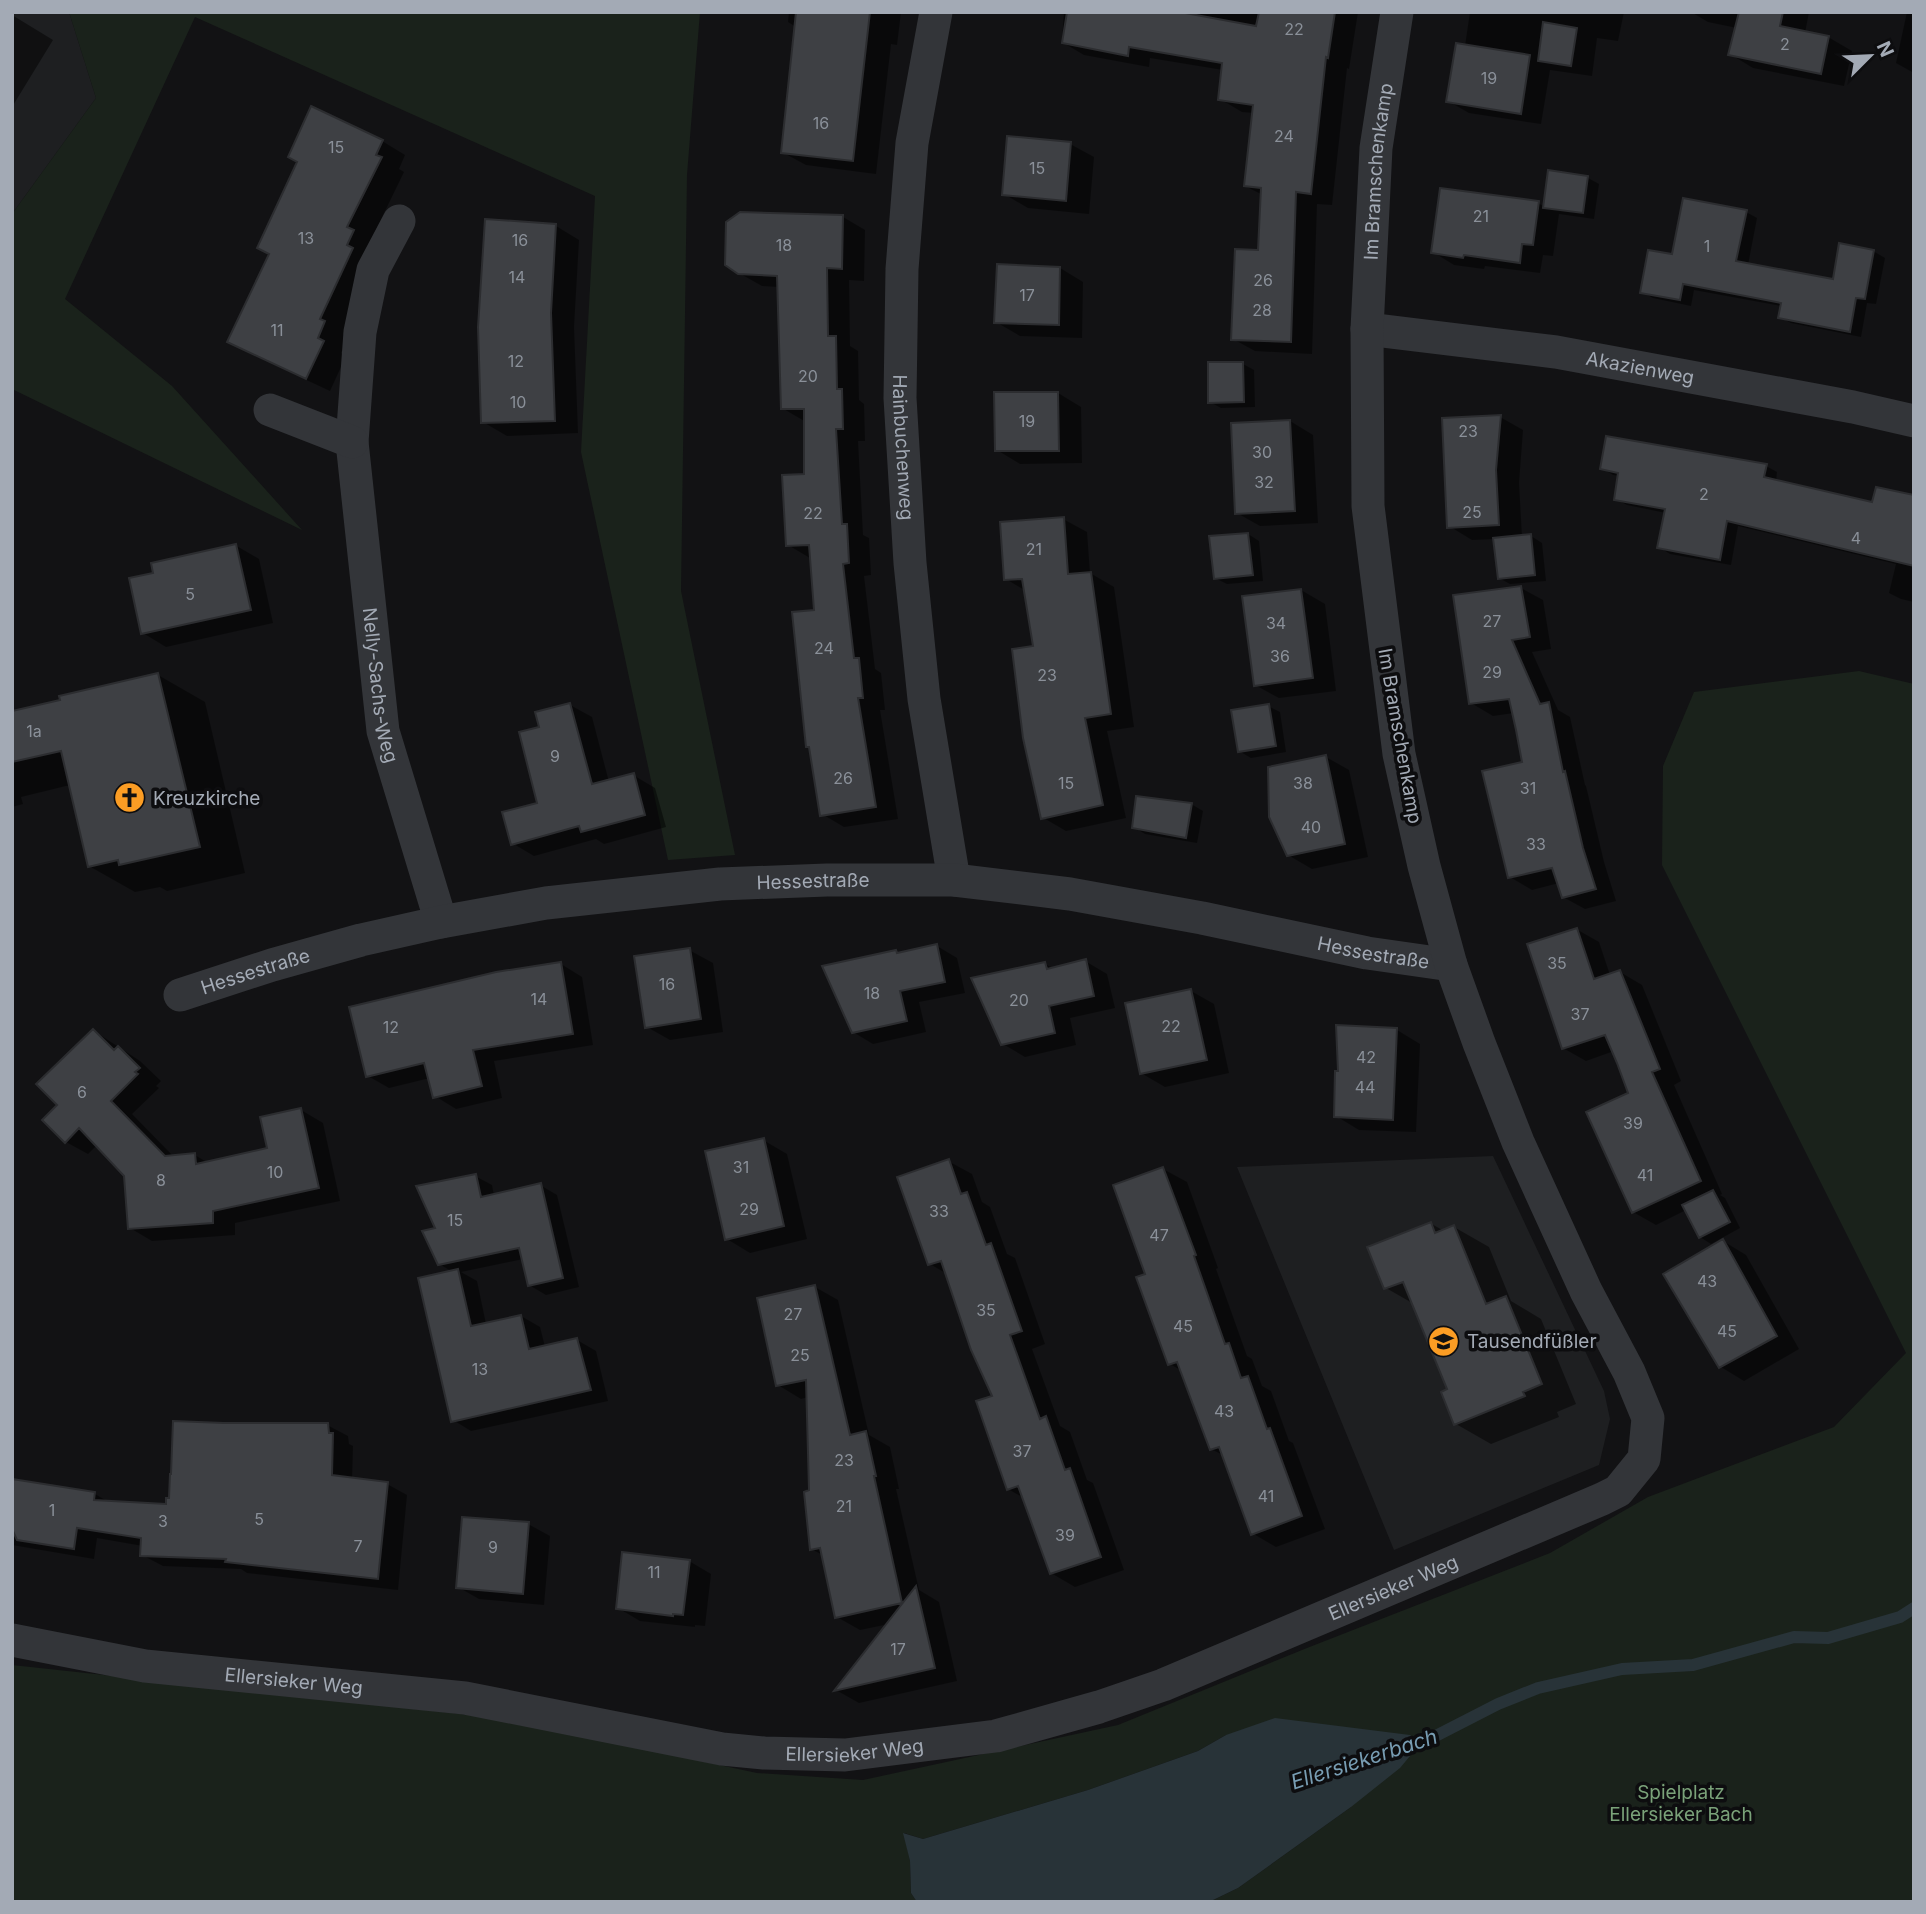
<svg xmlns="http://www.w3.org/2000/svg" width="1926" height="1914" viewBox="0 0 1926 1914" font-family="Inter,sans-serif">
	<rect width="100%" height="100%" fill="#121214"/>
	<path fill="#1e1f21" d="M12,12H69L96,98L12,214Z
		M1493,1156L1604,1391L1610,1419L1599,1465L1394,1550L1237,1167Z"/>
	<path fill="#1a221b" d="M69,12H700L687,175L681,591L735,855L668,860L581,452L595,196L195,17L65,299L172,386L302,530L12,389V214L96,98Z
		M1859,671L1914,684V1902H1209L1238,1888L1351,1807L1226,1735L1198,1751L1088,1790L923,1839L904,1833L910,1861L911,1893L917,1902H22L12,1900V1665L498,1718L757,1773L863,1780L1118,1725L1307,1648L1550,1553L1648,1497L1834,1427L1906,1353L1662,865L1663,766L1694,692Z"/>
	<path fill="#283338" d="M1275,1718L1410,1735L1420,1744L1400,1768L1351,1807L1238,1888L1209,1902H917L911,1893L910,1861L903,1833L923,1839L1088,1790L1198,1751L1226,1735Z"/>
	<path fill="#0007" d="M789,12H901L897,45L891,44L876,174L806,165L782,152L796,27L788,22Z
		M1064,12H1358L1349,69L1347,68L1332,205L1317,204L1312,354L1255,351L1233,339L1259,252L1263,195L1245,186L1254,113L1242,112L1220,99L1223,70L1150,58L1149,67L1084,55L1062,42Z
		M1470,12H1624L1618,41L1597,38L1592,76L1550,70L1541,124L1469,113L1448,101L1465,46Z
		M1691,12H1809L1805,33L1828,37L1852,51L1844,86L1753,68L1730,54L1737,28L1708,22Z
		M1907,12H1914V73L1896,63Z
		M12,15L53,40L12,107Z
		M382,141L405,155L399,169L404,172L370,242L376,263L343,334L348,337L341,353L346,356L330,391L253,355L229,342Z
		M1070,144L1094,157L1089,214L1028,208L1004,194Z
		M1588,178L1599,184L1594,219L1559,214L1553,256L1543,255L1540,273L1485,266L1484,269L1454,265L1433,252L1538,203L1545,207Z
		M1746,212L1757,218L1748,265L1834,281L1873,251L1885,258L1876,304L1867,303L1861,337L1791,323L1780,317L1782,306L1694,290L1691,306L1653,298L1642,292L1673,256Z
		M843,217L865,230L864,281L849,280L850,346L858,351L859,400L864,404L865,441H858L863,535L869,538L871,575L864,576L875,669L881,673L885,710H880L898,819L844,827L822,814L816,611L810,558L788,545L806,476V422L782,408L779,287L762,286L739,273Z
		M556,226L579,240L574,327L578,433L507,436L483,422Z
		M1060,268L1083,282L1082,338L1020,336L996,322Z
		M1243,364L1254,370L1255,407L1221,408L1210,402Z
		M1058,393L1081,407L1082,463L1020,464L997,450Z
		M1500,417L1523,430L1519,483L1522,537L1531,536L1542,543L1546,581L1510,584L1499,578L1495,539L1472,540L1449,526Z
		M1290,421L1313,435L1318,523L1260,526L1237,513Z
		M1766,466L1777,472L1776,481L1874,504L1914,497V602L1901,599L1889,593L1896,564L1738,526L1731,565L1670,554L1659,547L1666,513L1627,505L1616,499L1620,476L1613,475L1602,468Z
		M1063,519L1087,532L1090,573L1114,587L1134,727L1107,731L1126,818L1066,831L1042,817L1035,648L1026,591L1006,579Z
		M1248,534L1259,541L1263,581L1227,584L1215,578Z
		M235,545L259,559L273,623L166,647L143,633L155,574Z
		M1521,588L1543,600L1551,649L1532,652L1558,710L1570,717L1585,785L1586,786L1604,862L1616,901L1585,909L1563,897L1559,883L1532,890L1510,877L1524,763L1514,713L1493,716L1471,703Z
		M1301,590L1325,604L1336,691L1279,698L1255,685Z
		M158,675L205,702L245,873L167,891L160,887L135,892L89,866L70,785L21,797L23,804L12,807V713Z
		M570,705L592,717L609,782L633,775L655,788L666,827L604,844L596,839L534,856L512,843L539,804L541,728Z
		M1268,706L1280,712L1286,752L1251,758L1239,751Z
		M1326,757L1349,770L1368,857L1312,869L1288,855Z
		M1191,804L1203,811L1197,843L1145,834L1134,827Z
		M1576,929L1599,942L1610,975L1620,972L1642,985L1681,1081L1674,1085L1722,1194L1720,1195L1725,1198L1740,1228L1711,1244L1700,1237L1686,1210L1656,1225L1633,1212L1630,1094L1614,1051L1586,1061L1563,1048Z
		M937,946L957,958L965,993L919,1002L926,1032L873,1044L853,1032L896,952L900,954Z
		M689,950L713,963L723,1032L670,1040L647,1027Z
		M1085,961L1107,974L1115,1008L1070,1018L1076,1045L1025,1057L1003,1044L1045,964L1054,969Z
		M561,964L582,977L593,1045L494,1061L502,1098L456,1109L435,1096L430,1078L389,1088L368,1076Z
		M1191,991L1214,1004L1229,1073L1165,1087L1141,1073Z
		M1397,1030L1420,1044L1416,1132L1359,1130L1336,1116Z
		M94,1031L140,1061L161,1081L156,1086L159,1088L132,1114L174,1157L195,1155L208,1163L269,1150L301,1110L323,1123L340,1201L235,1223V1235L152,1241L130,1228L125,1175L97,1145L88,1154L66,1142L60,1105Z
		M763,1140L787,1154L807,1239L750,1253L727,1239Z
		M948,1161L972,1174L982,1202L990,1207L1007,1254L1015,1258L1045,1344L1032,1349L1060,1426L1070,1432L1087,1480L1093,1483L1124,1570L1075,1587L1051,1573L1024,1498L1008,1489L994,1397L947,1274L930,1264Z
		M1163,1169L1187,1182L1218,1268L1216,1269L1247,1356L1252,1359L1262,1386L1271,1391L1289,1441L1293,1443L1325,1529L1276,1547L1252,1533L1223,1455L1211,1449L1182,1371L1170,1364L1147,1275Z
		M475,1176L492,1185L494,1196L540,1185L557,1195L579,1287L546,1295L529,1285L523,1259L461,1272L477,1281L486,1324L521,1316L540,1327L545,1347L577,1340L596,1351L608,1401L471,1431L453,1420V1272L439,1264L438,1230Z
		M1430,1223L1444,1231L1454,1227L1489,1247L1511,1301L1541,1319L1576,1404L1557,1412L1559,1417L1491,1444L1456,1424L1449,1390L1414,1304L1386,1288Z
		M1723,1241L1746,1255L1799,1349L1744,1381L1721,1367L1665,1274Z
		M815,1287L838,1300L869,1435L890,1447L899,1489H896L919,1590L939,1602L957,1681L859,1703L836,1690L889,1624L860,1630L837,1617L823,1555L811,1549L808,1397L801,1399L778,1385Z
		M327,1425L348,1436L349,1444L353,1446L352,1480L387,1484L407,1495L398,1590L247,1573L241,1569L163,1566L142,1555L143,1546L97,1538L94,1559L12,1545V1480L95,1494L110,1503L168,1506Z
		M528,1524L550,1536L544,1605L479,1599L458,1587Z
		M689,1561L711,1574L705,1626L695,1625V1627L640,1621L618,1608Z"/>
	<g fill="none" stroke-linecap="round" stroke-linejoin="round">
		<path stroke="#283338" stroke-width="12" d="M1407,1748L1420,1744L1498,1704L1538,1688L1622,1669L1693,1665L1794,1637L1828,1638L1900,1617L1914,1608"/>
	</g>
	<path fill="#3e4044" stroke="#2c2d30" stroke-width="2" d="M796,12H870L853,161L781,153Z
		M1067,12H1180L1256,26L1259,12H1335L1328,58L1326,57L1311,194L1296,192L1291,342L1231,340L1235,249L1258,250L1261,188L1244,186L1253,105L1218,100L1222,63L1129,47L1128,56L1062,43Z
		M1739,12H1783L1780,26L1829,36L1821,74L1728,55Z
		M1543,22L1577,28L1571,66L1538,61Z
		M1456,43L1530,55L1521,114L1446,102Z
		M311,106L383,140L376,155L382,157L347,227L354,230L347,245L353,248L320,319L325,321L318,338L324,341L306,379L227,342L269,254L257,248L297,162L288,157Z
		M1007,136L1071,142L1066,201L1002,195Z
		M1548,170L1588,176L1583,213L1543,208Z
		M1440,188L1539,201L1533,245L1522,244L1520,263L1464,255L1463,258L1431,253Z
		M1683,198L1747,210L1736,261L1833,279L1839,243L1874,250L1865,299L1856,298L1850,332L1778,318L1781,303L1683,284L1680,300L1640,293L1648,250L1672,254Z
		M740,212L843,215L842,269L827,268L828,336H836L837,389H842L843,429H836L842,524H847L849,563L843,564L854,658H859L863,698H858L876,807L820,816L809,747H806L792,612L814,610L809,545L786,546L782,475L804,474V409H781L777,276L738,274L725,265L726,222Z
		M485,219L556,224L551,313L555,421L481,423L478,327Z
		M997,264L1060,267L1059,325L994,323Z
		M1208,362H1243L1244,402L1208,403Z
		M994,392H1058L1059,451H995Z
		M1501,415L1496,470L1499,525L1447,528L1442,418Z
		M1290,420L1295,511L1235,514L1231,423Z
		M1606,436L1767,464L1764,477L1872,502L1876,487L1914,495V566L1727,521L1720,560L1657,548L1665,509L1614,500L1618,473L1600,469Z
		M1064,517L1068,574L1091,572L1111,714L1085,718L1103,805L1041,819L1023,738L1012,649L1033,646L1022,579L1004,580L1000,522Z
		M1248,533L1253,575L1214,579L1209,536Z
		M1531,534L1535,575L1498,579L1493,538Z
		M236,544L251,610L141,634L129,578L153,573L151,563Z
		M1521,586L1530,637L1512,640L1540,704L1549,702L1563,772L1565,771L1583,848L1596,889L1562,898L1552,868L1508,878L1482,771L1522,762L1516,730L1509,699L1469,704L1453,595Z
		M1301,589L1313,678L1254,686L1242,596Z
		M158,673L200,847L119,865L118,860L88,867L61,751L12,762V711L60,700L59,696Z
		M570,703L592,784L634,773L645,815L581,832L579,826L511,845L502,812L537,803L519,732L539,727L535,712Z
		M1269,704L1276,746L1238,752L1231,710Z
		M1326,755L1345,844L1287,856L1269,817L1268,767Z
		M1136,796L1192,803L1186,838L1132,828Z
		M1577,928L1594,979L1620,970L1660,1069L1652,1072L1701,1181L1632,1213L1586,1112L1628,1093L1617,1063L1605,1035L1562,1049L1527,944Z
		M937,944L945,982L900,991L907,1021L852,1033L822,966L896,950L897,953Z
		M690,948L701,1019L645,1028L634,956Z
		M1086,959L1094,996L1049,1006L1055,1033L1001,1045L971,978L1045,962L1047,969Z
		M561,962L573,1034L473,1050L482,1086L433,1098L424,1063L366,1077L349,1007L496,972Z
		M1191,989L1207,1060L1140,1074L1125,1003Z
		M1336,1025L1397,1028L1393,1120L1334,1117L1335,1071H1338Z
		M93,1029L114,1050L118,1046L140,1068L135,1072L138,1074L111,1101L165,1156L195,1153L196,1164L267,1148L260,1117L301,1108L319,1188L213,1211V1223L128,1229L124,1176L79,1128L65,1143L42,1120L57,1105L36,1084Z
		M764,1138L784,1226L725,1240L705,1151Z
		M949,1159L961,1194L967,1192L986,1245L991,1243L1022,1331L1010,1335L1040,1419L1046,1416L1065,1470L1070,1468L1101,1557L1050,1574L1018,1486L1007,1490L976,1401L992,1396L971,1350L941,1261L928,1265L897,1177Z
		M1163,1167L1196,1255L1194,1256L1225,1344L1229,1343L1241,1378L1248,1376L1267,1429L1270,1428L1302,1516L1251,1535L1219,1447L1210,1450L1177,1362L1168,1365L1136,1277L1145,1274L1113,1185Z
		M476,1174L481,1197L541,1183L563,1278L528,1286L519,1248L438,1265L422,1231L435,1228L416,1186Z
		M1713,1190L1730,1222L1699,1238L1682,1205Z
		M1431,1222L1435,1233L1454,1225L1486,1304L1506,1296L1542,1384L1523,1392L1525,1396L1454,1425L1441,1392L1447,1389L1403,1282L1384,1289L1367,1247Z
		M1723,1239L1777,1336L1719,1368L1663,1274Z
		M458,1269L471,1326L521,1315L529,1349L577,1338L591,1390L451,1422L418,1278Z
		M815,1285L850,1435L866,1431L876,1476H874L902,1603L835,1618L820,1548L810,1550L804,1492L809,1490L806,1380L776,1386L757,1298Z
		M173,1421L224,1423H328L329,1433H333L332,1475L388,1482L378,1579L225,1562L226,1559L140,1556L141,1538L77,1528L74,1549L17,1540L12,1529V1479L95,1492L94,1500L166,1504V1498H169L170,1474H171Z
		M462,1517L529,1522L523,1594L456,1588Z
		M622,1552L690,1560L683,1615L673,1614V1616L616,1609Z
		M916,1586L935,1668L834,1691Z"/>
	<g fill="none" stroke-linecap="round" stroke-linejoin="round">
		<g stroke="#333539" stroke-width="33">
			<path id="s1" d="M936,12L912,143L902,269L900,398L910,563L924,699L954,880"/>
			<path id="s2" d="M399,221L373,270L360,332L352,442L383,731L441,922"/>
			<path id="s3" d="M1367,329L1556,352L1853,407L1914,421"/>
			<path d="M270,410L352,442"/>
			<path id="s4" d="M180,995L272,965L361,940L441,922L546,903L720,884L827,880H954L1070,894L1202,918L1367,953L1451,965"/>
			<path id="s5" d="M12,1640L145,1666L465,1698L722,1749L764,1753L845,1755L996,1736L1099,1707L1163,1685L1602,1499L1618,1491L1644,1459L1648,1418L1629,1372L1586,1291L1518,1142L1479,1043L1451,965L1424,866L1399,754L1368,506L1367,329L1376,148L1397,12"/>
		</g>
	</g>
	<defs>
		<symbol id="church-disc" viewBox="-11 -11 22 22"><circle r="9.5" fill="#fb9d24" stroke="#0d0d0f"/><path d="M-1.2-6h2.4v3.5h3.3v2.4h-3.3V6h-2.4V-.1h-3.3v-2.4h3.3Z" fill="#111"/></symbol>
		<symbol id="school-disc" viewBox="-11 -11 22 22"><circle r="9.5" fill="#fb9d24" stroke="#0d0d0f"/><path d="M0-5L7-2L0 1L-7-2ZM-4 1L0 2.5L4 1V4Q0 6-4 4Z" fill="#111"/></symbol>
	</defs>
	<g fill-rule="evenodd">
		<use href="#church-disc" x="112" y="780" width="35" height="35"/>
		<use href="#school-disc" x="1426" y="1324" width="35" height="35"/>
	</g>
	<g text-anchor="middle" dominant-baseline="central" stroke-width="7" stroke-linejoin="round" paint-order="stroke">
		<g font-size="16" fill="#8a9099">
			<text x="1294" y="29">22</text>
			<text x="1785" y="44">2</text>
			<text x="1489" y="78">19</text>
			<text x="821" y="123">16</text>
			<text x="1284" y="136">24</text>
			<text x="336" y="147">15</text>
			<text x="1037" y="168">15</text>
			<text x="1481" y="216">21</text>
			<text x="306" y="238">13</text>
			<text x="520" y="240">16</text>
			<text x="784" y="245">18</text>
			<text x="1707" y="246">1</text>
			<text x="517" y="277">14</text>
			<text x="1263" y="280">26</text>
			<text x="1027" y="295">17</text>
			<text x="1262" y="310">28</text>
			<text x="277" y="330">11</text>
			<text x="516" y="361">12</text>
			<text x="808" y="376">20</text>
			<text x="518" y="402">10</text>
			<text x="1027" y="421">19</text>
			<text x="1468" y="431">23</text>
			<text x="1262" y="452">30</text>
			<text x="1264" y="482">32</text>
			<text x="1704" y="494">2</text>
			<text x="1472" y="512">25</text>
			<text x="813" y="513">22</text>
			<text x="1856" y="538">4</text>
			<text x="1034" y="549">21</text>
			<text x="190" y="594">5</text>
			<text x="1492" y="621">27</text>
			<text x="1276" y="623">34</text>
			<text x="824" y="648">24</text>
			<text x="1280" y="656">36</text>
			<text x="1492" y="672">29</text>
			<text x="1047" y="675">23</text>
			<text x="34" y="731">1a</text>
			<text x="555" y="756">9</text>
			<text x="843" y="778">26</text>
			<text x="1066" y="783">15</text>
			<text x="1303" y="783">38</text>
			<text x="1528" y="788">31</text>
			<text x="1311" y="827">40</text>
			<text x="1536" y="844">33</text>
			<text x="1557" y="963">35</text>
			<text x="667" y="984">16</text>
			<text x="872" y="993">18</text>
			<text x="539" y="999">14</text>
			<text x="1019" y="1000">20</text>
			<text x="1580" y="1014">37</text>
			<text x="1171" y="1026">22</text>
			<text x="391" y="1027">12</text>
			<text x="1366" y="1057">42</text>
			<text x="1365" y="1087">44</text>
			<text x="82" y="1092">6</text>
			<text x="1633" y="1123">39</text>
			<text x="741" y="1167">31</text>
			<text x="275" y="1172">10</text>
			<text x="1645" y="1175">41</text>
			<text x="161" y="1180">8</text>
			<text x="749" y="1209">29</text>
			<text x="939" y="1211">33</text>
			<text x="455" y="1220">15</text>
			<text x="1159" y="1235">47</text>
			<text x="1707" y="1281">43</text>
			<text x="986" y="1310">35</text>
			<text x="793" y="1314">27</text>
			<text x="1183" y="1326">45</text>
			<text x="1727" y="1331">45</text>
			<text x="800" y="1355">25</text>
			<text x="480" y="1369">13</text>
			<text x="1224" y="1411">43</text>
			<text x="1022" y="1451">37</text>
			<text x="844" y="1460">23</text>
			<text x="1266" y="1496">41</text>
			<text x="844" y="1506">21</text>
			<text x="52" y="1510">1</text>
			<text x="259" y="1519">5</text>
			<text x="163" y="1521">3</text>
			<text x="1065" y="1535">39</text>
			<text x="358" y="1546">7</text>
			<text x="493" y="1547">9</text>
			<text x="654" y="1572">11</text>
			<text x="898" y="1649">17</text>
		</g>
		<g font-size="19" fill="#a3aab5" stroke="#0d0d0f">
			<text stroke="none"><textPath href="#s5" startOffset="3043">Im Bramschenkamp</textPath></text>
			<text stroke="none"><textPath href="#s3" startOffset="276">Akazienweg</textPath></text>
			<text stroke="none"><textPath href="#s1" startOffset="438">Hainbuchenweg</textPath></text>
			<text stroke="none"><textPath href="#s2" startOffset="474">Nelly-Sachs-Weg</textPath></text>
			<text transform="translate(1400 736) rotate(80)">Im Bramschenkamp</text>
			<text stroke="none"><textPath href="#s4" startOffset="646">Hessestraße</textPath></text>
			<text stroke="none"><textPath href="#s4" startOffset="1213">Hessestraße</textPath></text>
			<text stroke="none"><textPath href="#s4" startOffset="79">Hessestraße</textPath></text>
			<text stroke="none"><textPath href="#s5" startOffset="1419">Ellersieker Weg</textPath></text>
			<text stroke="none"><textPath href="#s5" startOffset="285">Ellersieker Weg</textPath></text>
			<text stroke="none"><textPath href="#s5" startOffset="852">Ellersieker Weg</textPath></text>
		</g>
		<g font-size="19" fill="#a3aab5" stroke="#0d0d0f" text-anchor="start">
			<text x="153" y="798">Kreuzkirche</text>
			<text x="1467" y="1341">Tausendfüßler</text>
		</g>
		<g font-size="19" fill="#7aa279" stroke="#0d0d0f">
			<text x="1681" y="1792">Spielplatz<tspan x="1681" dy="22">Ellersieker Bach</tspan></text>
		</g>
		<g font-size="21" font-style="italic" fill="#789db3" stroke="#0d0d0f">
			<text transform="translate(1364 1759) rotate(-18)">Ellersiekerbach</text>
		</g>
	</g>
	<rect width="1926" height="1914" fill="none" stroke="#a3aab5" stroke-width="28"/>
	<g transform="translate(1870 56) rotate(66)" stroke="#0d0d0f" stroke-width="5" paint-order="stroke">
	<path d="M0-5L12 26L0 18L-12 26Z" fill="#a3aab5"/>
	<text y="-10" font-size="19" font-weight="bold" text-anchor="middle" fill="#a3aab5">N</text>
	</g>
</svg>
